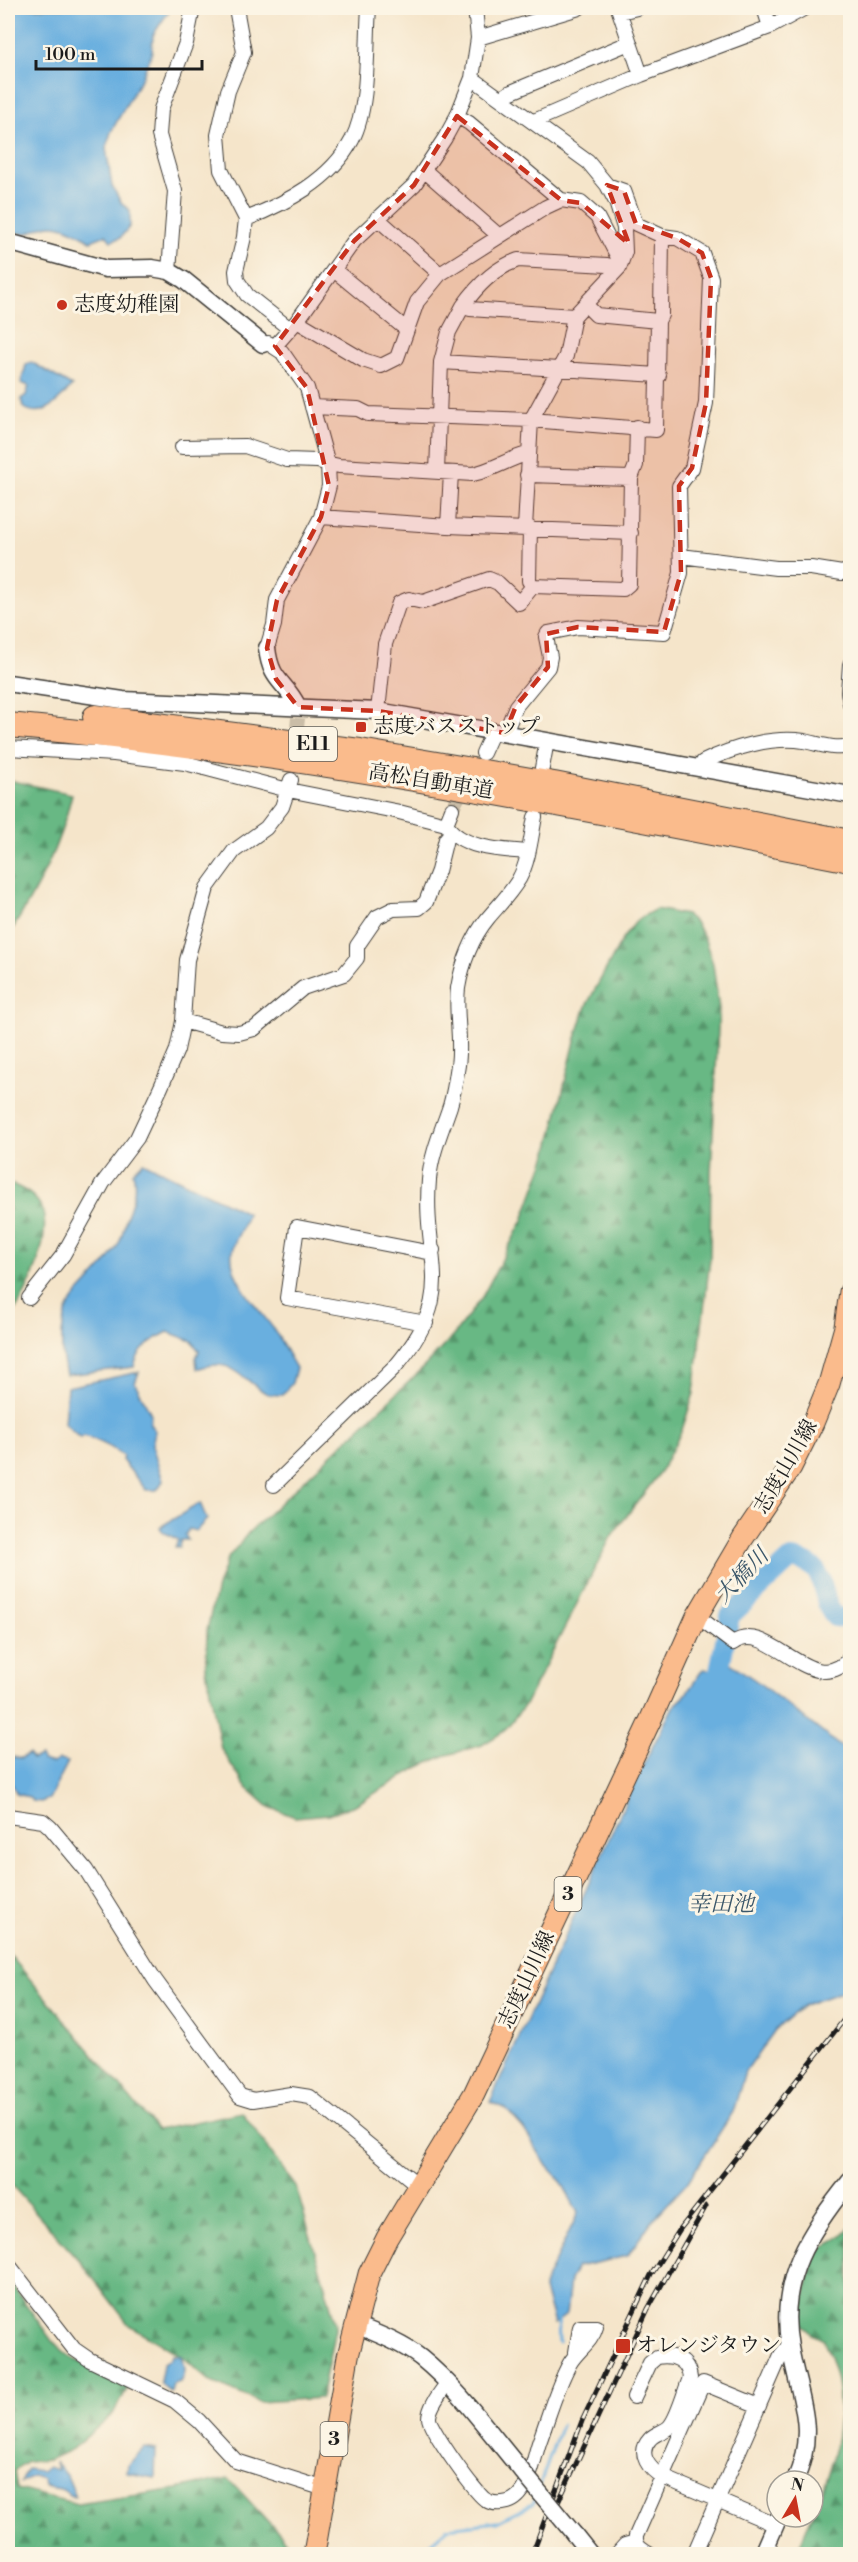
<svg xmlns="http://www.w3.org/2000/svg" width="858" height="2562" viewBox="0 0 858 2562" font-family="'Libre Bodoni','Noto Serif JP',serif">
	<defs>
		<pattern id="forest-firs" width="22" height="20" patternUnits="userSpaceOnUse" patternTransform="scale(1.5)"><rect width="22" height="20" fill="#68b884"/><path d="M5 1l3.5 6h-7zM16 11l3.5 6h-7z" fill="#55956b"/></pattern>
	</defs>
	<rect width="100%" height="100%" fill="#fcf5e5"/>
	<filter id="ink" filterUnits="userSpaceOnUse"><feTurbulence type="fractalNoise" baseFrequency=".0167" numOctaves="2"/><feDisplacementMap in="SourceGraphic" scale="12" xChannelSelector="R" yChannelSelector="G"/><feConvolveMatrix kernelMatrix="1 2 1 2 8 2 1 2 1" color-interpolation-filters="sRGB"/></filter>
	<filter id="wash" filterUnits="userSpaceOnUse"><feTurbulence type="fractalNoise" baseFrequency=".008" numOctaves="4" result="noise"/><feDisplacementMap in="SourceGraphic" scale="24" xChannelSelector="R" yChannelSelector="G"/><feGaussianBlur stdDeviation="1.35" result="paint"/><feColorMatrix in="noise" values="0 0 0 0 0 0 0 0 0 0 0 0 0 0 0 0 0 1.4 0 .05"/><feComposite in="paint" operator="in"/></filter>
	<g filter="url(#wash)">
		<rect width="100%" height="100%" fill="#f5e5ca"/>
		<path fill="url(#forest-firs)" stroke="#426a50" stroke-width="1.5" d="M8,780L72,794C60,846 37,891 8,936Z
			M656,909L686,915L695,922L704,937L713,964L719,1009L711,1174L710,1259L694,1393L682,1430L661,1471L612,1535L525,1705L503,1732L482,1745L444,1756L417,1768L355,1805L329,1814L295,1817L269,1807L245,1786L221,1749L206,1669L207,1630L217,1587L227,1559L249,1532L417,1374L453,1336L482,1297L523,1220L548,1152L575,1041L586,1006L623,938L638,919Z
			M8,1183C20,1187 35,1194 41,1207C54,1235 27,1298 8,1320Z
			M8,1953L157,2130L242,2112L296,2187L336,2324L321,2398L259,2402L209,2381L181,2356L129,2325L83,2265L8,2181Z
			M850,2228V2554H796C816,2505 842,2454 839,2398C838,2378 831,2359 824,2340L812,2334L801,2323L807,2284L817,2249L834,2242Z
			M8,2279L52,2341L73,2359L129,2387L113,2414L72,2449L49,2460L27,2462L14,2471L17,2489L78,2504L177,2489L228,2478L298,2554H8Z"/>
		<path fill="#69afdf" stroke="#42667e" stroke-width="1.5" d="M8,8H171L153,35L152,52L142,77L111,132L106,148L112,186L122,204L130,210V226L120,238L111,241L106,235L91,241C79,234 67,225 52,225C34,225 33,240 8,230Z
			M31,362L72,386C59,400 43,421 23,407L21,399L26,395L29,386L21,383L26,365Z
			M143,1162L247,1213C245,1227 234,1238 232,1252C228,1277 259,1309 273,1328C281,1340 288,1355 296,1368L292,1383L282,1395C276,1395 268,1395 264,1392C239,1376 230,1356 197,1369L196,1358L199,1351L192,1341L168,1332C152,1340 138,1349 134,1367L66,1375C60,1351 58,1317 76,1296C91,1279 109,1263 119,1243C123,1235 124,1225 127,1216C133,1200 137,1189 133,1172Z
			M139,1372L135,1383L151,1414L150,1424L155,1431L152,1445L163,1481L157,1490H146L122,1460L123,1456C114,1448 95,1439 84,1436L80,1438L64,1423L67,1387Z
			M200,1503L207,1519L196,1531L189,1529L185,1535L188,1540H181L179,1547H175L178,1540L162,1531L160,1527Z
			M723,1658L758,1682L850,1754V1985L844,1991L804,2005L775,2030L745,2072L733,2112L687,2183L651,2222L627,2256L577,2267L570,2280L566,2315L554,2324L543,2286L578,2213L561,2181L547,2166L524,2129L506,2109L490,2102L635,1781L673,1707L684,1697L703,1669L712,1670Z
			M28,1754L32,1759L41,1756L42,1761L53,1764L59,1760L68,1762L49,1799L41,1802L32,1801L29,1797L17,1794L10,1780L12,1757L21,1758Z
			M172,2355L181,2356C184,2366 186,2373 180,2382L173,2384L171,2392C154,2383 162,2380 163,2364L171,2359Z
			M144,2448L156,2450L155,2478L127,2473L128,2465Z
			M55,2462L68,2478L76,2497C69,2496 69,2493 63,2490C57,2487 51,2489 44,2485L42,2479L33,2476L21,2482L27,2469L41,2471L47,2467L57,2470Z"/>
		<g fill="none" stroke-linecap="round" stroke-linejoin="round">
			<path stroke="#69afdf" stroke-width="3" d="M558,2319L559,2342
				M540,2484L561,2425
				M417,2554L447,2528L497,2522L533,2504L536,2496"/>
			<path stroke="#69afdf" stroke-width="20" d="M716,1686L730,1616L791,1559C832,1563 817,1598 835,1617L850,1618"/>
		</g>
	</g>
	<g filter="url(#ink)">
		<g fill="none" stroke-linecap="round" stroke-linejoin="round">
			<path stroke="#cabda7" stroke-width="14" stroke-dasharray="14 7" stroke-linecap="butt" d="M295,748L298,718
				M452,809L483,753"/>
			<defs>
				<path id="minor" d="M236,8L244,52L228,91L218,135L221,170L246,219L244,237L236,271L237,280L247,295L290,329
					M618,8L641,75
					M764,8L770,27
					M620,12L637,8
					M478,38L579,8
					M472,78L588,162L607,185L616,202L624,228L625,252L619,268L574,316L566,356L531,420L525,528
					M502,98L509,93L629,43
					M457,116L469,123L561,200
					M534,121L641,75L770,27L805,8
					M425,171L498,235
					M377,218L440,274
					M246,219C286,203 331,180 352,140C370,106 366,46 369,8
					M334,270L401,325L408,327
					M169,271L175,191L159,135L161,109L186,43L193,8
					M574,316L470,309L463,306C477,286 495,268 518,260L607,265L619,268
					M297,321L363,360L381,366L397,358L417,302L440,274L546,207L561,200L581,203L597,217L621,263
					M658,321L661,315L662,236
					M275,346L297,321L354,241L414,185L445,138L457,116L472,78L478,38L475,8
					M441,362L659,375
					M312,407L358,409L368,414L531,420L656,430L658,321L596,315L586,305
					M182,447L245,446L287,460L317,461L339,466L473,474C493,470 508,459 527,454
					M437,472L441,362L449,332L463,306
					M527,475L631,478L629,584L623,589L533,586
					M631,478L636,465L637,427
					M321,517L448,526L631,533
					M448,526L451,473
					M530,528L529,581L533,586
					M681,556L776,568H811L842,573L850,570
					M267,648L274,625L277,600L321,517L329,486L328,464L307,388L282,352L268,343
					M850,664L848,692L850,704
					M378,711L385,644L399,603L409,599L423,602L489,579L498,583L519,603L533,586
					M505,733L516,706L548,667L550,657L546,637L548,633L578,627L664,632L681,573L679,486L692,468L706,403L711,278L702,253L677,238L662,236L636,224L624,191L607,185
					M8,748L114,754L185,763L288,790L395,811L446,824C460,849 502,850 528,852
					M483,753L493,731
					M542,768L547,741
					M701,769L703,762C732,748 771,736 804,741C820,744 834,750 850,746
					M446,824L452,809
					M183,1021L222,1032L239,1033L254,1029L303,988L344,974L357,958V946L377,917L393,909L419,908L426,902L438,871L446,839L451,833
					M29,1298L63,1255L103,1183L137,1138L161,1087L177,1050L183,1021L187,960L207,888L234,851L266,828L282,807L291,780
					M426,1323L287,1298L297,1227L427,1252L433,1250
					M274,1485L394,1368C461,1291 422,1264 429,1180C431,1154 442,1130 450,1106C454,1093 456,1079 458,1065C462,1040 455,1013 458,988C462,964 472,937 488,918C499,905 510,894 519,879C529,861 531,837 535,817
					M697,1616L733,1643C769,1617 812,1702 850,1658
					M8,1816L43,1821L50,1827L86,1870L155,1980L240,2096L253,2100L291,2094L310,2097L419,2186
					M8,2264L74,2349L90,2360L175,2401L199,2421L236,2461L325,2489
					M448,2382C441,2392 429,2406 429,2418C429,2428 477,2496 486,2500C492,2504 500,2504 508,2502C530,2496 533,2458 540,2440C549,2415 557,2386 570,2363C578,2350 592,2342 596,2327H580L576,2352
					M634,2397L650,2363L657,2357C674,2354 688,2360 690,2378C685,2390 678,2417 670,2426C665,2432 655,2433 650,2439C636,2454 650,2470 663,2477L776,2525
					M617,2554L625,2545L636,2542
					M649,2554C641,2549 635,2546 636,2536L703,2383L759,2406
					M694,2554L781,2355L789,2345"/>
				<path id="tertiary" d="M8,242L106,269L152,268L169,271L184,280L263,344
					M267,648C271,683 285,680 298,707
					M8,683L123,700L378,711L850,795
					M356,2325C378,2334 402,2343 421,2358C458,2388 486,2428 516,2464
					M795,2481C818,2428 799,2399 790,2347C777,2279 810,2231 850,2181
					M574,2534L590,2554
					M763,2554L779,2517"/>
				<path id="primary" d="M314,2554L348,2356L369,2274L387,2238L474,2094L650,1721L697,1616L743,1538L791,1467L813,1423L829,1384L845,1327L850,1292"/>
				<path id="motorway" d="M95,717L360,751L554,784L850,842
					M8,725C291,751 571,805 850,860"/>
			</defs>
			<use href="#minor" stroke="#3d3a36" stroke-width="16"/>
			<use href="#tertiary" stroke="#3d3a36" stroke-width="19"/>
			<use href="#primary" stroke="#3d3a36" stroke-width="23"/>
			<use href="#motorway" stroke="#3d3a36" stroke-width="26"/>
			<use href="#minor" stroke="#fff" stroke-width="14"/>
			<use href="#tertiary" stroke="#fff" stroke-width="16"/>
			<use href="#primary" stroke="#fabb8c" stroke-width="21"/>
			<use href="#motorway" stroke="#fabb8c" stroke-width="24"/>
			<defs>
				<path id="rail" d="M555,2509L648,2309L706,2206
					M532,2554L582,2421L651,2275L680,2229L850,2012"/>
			</defs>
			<use href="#rail" stroke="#1c1c1c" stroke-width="5"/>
			<use href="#rail" stroke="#fcf5e5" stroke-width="3" stroke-dasharray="9" stroke-linecap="butt"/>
			<defs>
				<path id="tertiary-bridge" d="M516,2464L574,2534"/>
			</defs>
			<use href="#tertiary-bridge" stroke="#3d3a36" stroke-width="19" stroke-linecap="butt"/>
			<use href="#tertiary-bridge" stroke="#fff" stroke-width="16"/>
		</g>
	</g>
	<path fill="#c8321e" fill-opacity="0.2" stroke="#c8321e" stroke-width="4.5" stroke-dasharray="12 8" stroke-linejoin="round" d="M457,116L561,200L581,203L629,244L607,185L624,191L636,224L677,238L702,253L711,278L706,403L692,468L679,486L681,573L664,632L578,627L546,634L548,667L516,706L505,733L378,711L298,707L276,679L267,648L277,600L321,517L329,486L307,388L275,346L354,241L414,185Z"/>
	<g fill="#c8321e" stroke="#fcf5e5" stroke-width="2">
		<circle cx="62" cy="305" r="6"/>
		<rect x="355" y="721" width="12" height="12" rx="3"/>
		<rect x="615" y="2338" width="16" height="16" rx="3"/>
	</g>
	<g text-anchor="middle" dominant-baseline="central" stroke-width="6" stroke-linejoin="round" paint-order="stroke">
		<g fill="#fcf5e5" stroke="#5f5d58" stroke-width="1.5">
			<rect x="289" y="727" width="48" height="34" rx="4.5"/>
			<rect x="554.5" y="1877" width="27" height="34" rx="4.5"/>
			<rect x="320.5" y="2422" width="27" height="34" rx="4.5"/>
		</g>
		<g font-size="20" font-weight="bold" fill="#1c1c1c">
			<text x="313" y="744">E11</text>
			<text x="568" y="1894">3</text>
			<text x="334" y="2439">3</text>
		</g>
		<g font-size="21" fill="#1c1c1c" stroke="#fcf5e5" text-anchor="start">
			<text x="74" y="305">志度幼稚園</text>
			<text x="373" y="727">志度バスストップ</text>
			<text x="636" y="2346">オレンジタウン</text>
		</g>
		<g font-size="21" fill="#1c1c1c" stroke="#fcf5e5">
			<text transform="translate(431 782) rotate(9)">高松自動車道</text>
			<text transform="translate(786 1467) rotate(-60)">志度山川線</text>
			<text transform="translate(527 1980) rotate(-65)">志度山川線</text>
		</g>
		<g font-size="22" font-style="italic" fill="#3b576a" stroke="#fcf5e5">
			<text transform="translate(742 1576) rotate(-46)">大橋川</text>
			<text x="721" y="1904">幸田池</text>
		</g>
	</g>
	<rect width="858" height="2562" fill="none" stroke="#fcf5e5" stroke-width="30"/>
	<g transform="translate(795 2499) rotate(10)"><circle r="28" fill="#fcf5e5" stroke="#a29e95" stroke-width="1.5"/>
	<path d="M0-4.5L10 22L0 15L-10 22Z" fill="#c8321e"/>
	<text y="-9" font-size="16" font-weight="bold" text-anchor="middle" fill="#1c1c1c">N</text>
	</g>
	<path d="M36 60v9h166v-9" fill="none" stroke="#1c1c1c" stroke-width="3"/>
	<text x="45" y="60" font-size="18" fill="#1c1c1c" stroke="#fcf5e5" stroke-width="4.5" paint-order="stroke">100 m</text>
</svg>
